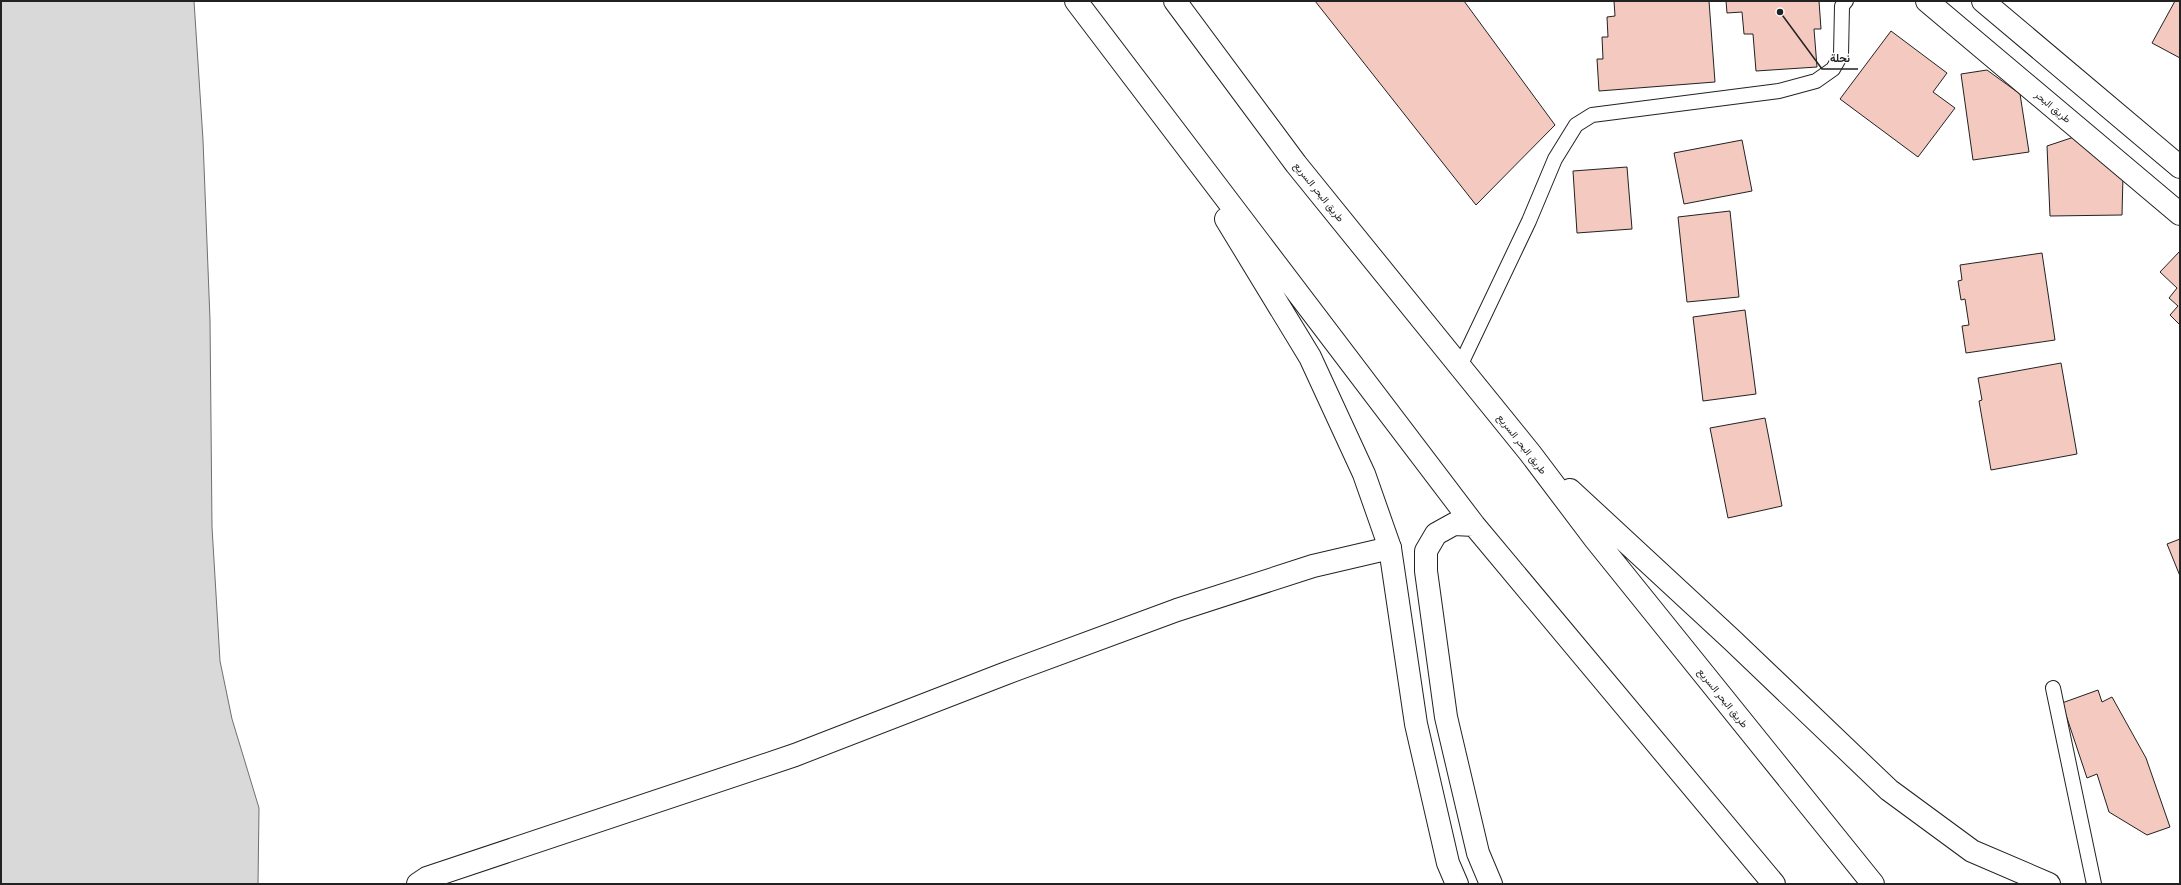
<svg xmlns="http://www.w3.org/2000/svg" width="2181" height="885" viewBox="0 0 2181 885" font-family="Mulish,Vazirmatn,sans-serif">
	<rect width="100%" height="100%" fill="#fff"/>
	<path fill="#d9d9d9" stroke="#6f6f6f" d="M1,1H194L203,140L210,320L212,527L220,661L232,719L259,808L258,884H1Z"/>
	<path fill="#f3c9c0" stroke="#222" d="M1315,1H1464L1555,125L1476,205Z
		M1614,1H1709L1715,82L1599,91L1597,59H1603L1602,37H1608L1607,17L1615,16Z
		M1726,1H1819L1821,29H1814L1817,67L1756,71L1753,34H1744L1742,12L1727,13Z
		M2175,1H2180V58L2152,43Z
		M1891,31L1947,73L1933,92L1955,108L1918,157L1840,99Z
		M1987,70L2020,94L2029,152L1973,160L1961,74Z
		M2074,137L2123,175L2122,215L2050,216L2047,146Z
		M1742,140L1752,191L1684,204L1674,153Z
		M1627,167L1632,229L1577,233L1573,171Z
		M1730,211L1739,297L1687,302L1678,217Z
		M2180,251V325L2170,315L2178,306L2169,298L2177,288L2160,272Z
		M2042,253L2055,340L1966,353L1962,326L1969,325L1965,299L1961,300L1958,281L1962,280L1960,265Z
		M1745,310L1756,394L1703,401L1693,317Z
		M2061,363L2077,454L1991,470L1979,401L1982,400L1978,378Z
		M1765,418L1782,506L1728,518L1710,428Z
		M2180,539V576L2167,544Z
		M2098,690L2102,702L2112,697L2146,758L2170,827L2147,835L2109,812L2097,774L2087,778L2062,703Z"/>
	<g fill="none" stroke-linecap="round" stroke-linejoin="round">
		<defs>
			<path id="service" d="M1460,366L1529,221L1555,159L1576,125L1592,115L1779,91L1816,81L1833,69L1841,55L1842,6L1846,1
				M2053,688L2094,884"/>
			<path id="minor" d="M418,884L427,878L795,755L1004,674L1177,610L1313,566L1390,548"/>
			<path id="trunk" d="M1927,1L2180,214
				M1983,1L2180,167"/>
			<path id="motorway" d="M1076,1L1474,525L1774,884
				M1175,1L1296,164L1530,453L1595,539L1873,884
				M1226,219L1310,357L1364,474L1390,548L1416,724L1448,863L1457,884
				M1570,490L1732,640L1889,790L1972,851L2049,884
				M1474,525L1454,524L1436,534L1426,551V571L1446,717L1478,853L1491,884"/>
		</defs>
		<use href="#service" stroke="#222" stroke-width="16"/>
		<use href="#minor" stroke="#222" stroke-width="24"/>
		<use href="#trunk" stroke="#222" stroke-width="24"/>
		<use href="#motorway" stroke="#222" stroke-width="24"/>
		<use href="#service" stroke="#fff" stroke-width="14"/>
		<use href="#minor" stroke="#fff" stroke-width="22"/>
		<use href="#trunk" stroke="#fff" stroke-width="22"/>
		<use href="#motorway" stroke="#fff" stroke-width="22"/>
	</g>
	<g text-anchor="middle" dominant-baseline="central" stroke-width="3" stroke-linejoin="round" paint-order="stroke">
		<g font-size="10" fill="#222" stroke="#fff">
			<text transform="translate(2053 107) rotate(40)">طريق البحر</text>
			<text transform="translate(1319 192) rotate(51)">طريق البحر السريع</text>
			<text transform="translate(1522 444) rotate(52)">طريق البحر السريع</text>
			<text transform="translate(1723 698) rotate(51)">طريق البحر السريع</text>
		</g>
	</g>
	<path fill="none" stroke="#222" stroke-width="1.5" d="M1780 12L1822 69H1858"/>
	<circle fill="#222" stroke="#fff" stroke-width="1.5" cx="1780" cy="12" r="4"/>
	<g font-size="11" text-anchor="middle" font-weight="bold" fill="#222" stroke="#fff" stroke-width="3" stroke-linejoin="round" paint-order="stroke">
		<text x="1840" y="62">نحلة</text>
	</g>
	<rect width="2181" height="885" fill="none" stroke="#222222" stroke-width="4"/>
</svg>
